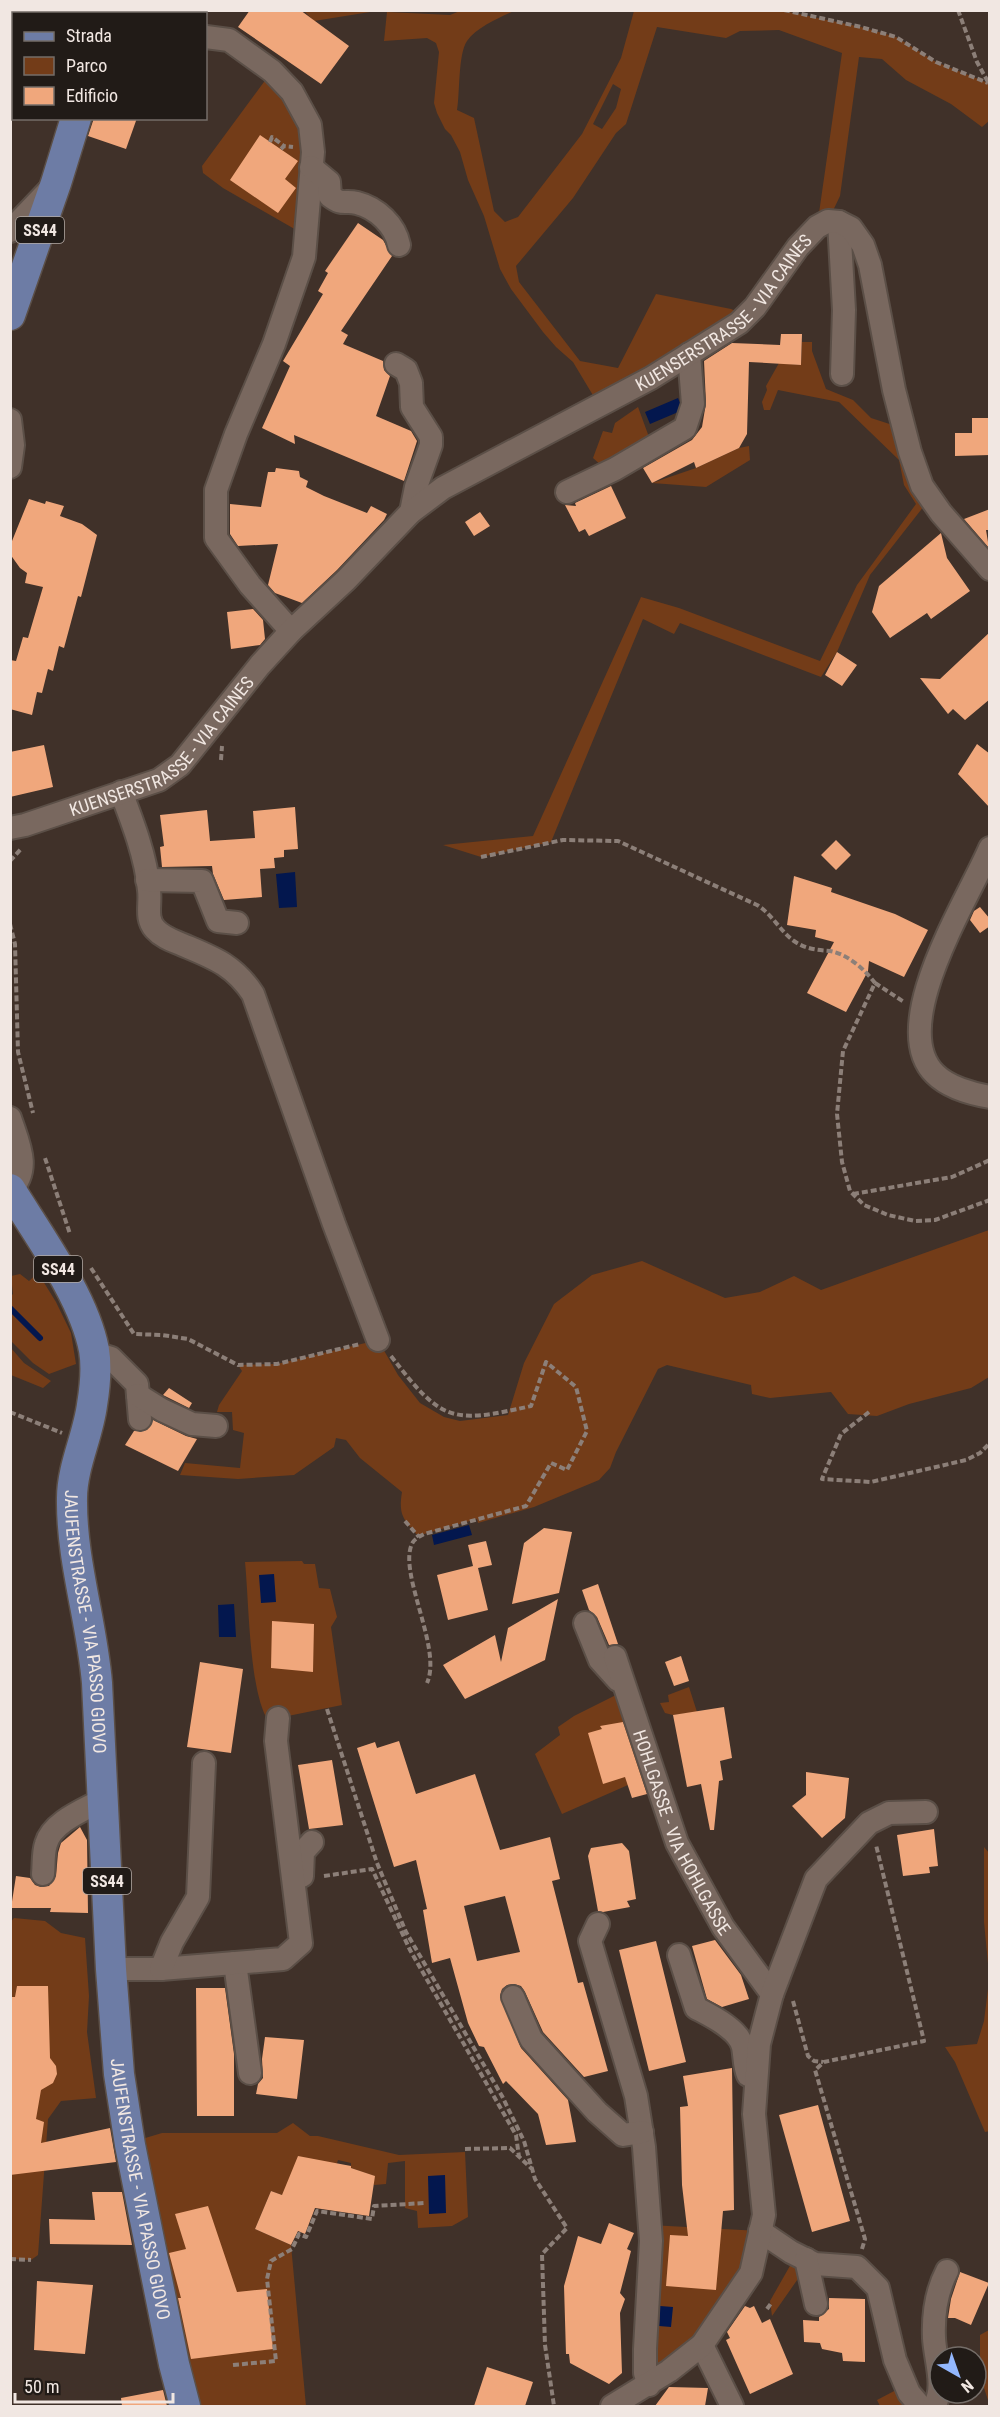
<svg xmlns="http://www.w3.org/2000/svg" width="1000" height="2417" viewBox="0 0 1000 2417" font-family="'Roboto Condensed',sans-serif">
	<rect width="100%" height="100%" fill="#403129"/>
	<path fill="#733c18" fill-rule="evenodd" d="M369,10L370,12L314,21L304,11Z
		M460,11H514C499,18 477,27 467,41C458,54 460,92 457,110L474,118L494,211L505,222L518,217L582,134L621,58L634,11H784L861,27L896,37L936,62L988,83L989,121L982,127L951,104L906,80L882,59L859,57L840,196L828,221L817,227L842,53L779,30L740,31L726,38L657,27L626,124L616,133L573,198L516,266L519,282L580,361L618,368L656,294L731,309L746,316L594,397L573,362L556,347L543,332L511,289L500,269L484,216L468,180L460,152L451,135L445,129L437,113L434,103L439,52L436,43L427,38L384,41L387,12L450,15ZM613,84L621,89L616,108L602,129L593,124Z
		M272,71L300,105L305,235L223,188L203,173L202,166Z
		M802,342H812V351L826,389L853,400L871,418L905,429L924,506L870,575L837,652L821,677L680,623L674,634L643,619L551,842L481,857L443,845L533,836L641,597L679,608L820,661L857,585L916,504L904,485L899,460L839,402L778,390L770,410H764L762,402L767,390L766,386L779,363L801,365Z
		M638,407L649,437L603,467L593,458L603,431L612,433L615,423Z
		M749,446L750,460L706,487L652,483L696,468L739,448Z
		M989,1230V1377L971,1388L909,1404L877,1416L848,1414L831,1392L770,1398L752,1394L751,1385L667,1365L658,1369L616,1452L610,1468L599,1480L534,1507L478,1523L477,1519L424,1534L419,1537C404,1520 398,1516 402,1492L360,1458L346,1440L336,1438L334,1447L294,1475L238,1479L180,1475L185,1463L240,1468L244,1433L233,1430L232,1412H217L219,1405L242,1371L238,1365L277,1364L378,1340L398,1375L420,1403L444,1417L460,1421L508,1415L524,1363L554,1304L592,1275L642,1261L725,1298L760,1292L794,1276L821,1290Z
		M38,1273L56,1302L71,1333L76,1364L49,1374L33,1363L11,1341L10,1297L13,1294L11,1276L20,1274L29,1281Z
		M11,1348L24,1363L51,1381L43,1388L11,1375Z
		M302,1561L304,1564H315L319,1588L330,1589L337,1617L331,1627L342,1705L278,1718L266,1717C249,1684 249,1602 245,1562Z
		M689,1687L697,1712L673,1715L665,1713L660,1703L669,1702L668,1695Z
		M626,1690L655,1776L628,1785L562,1814L535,1754L560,1735L558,1727L574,1716Z
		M984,1847L990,1854L989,1974L984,1922Z
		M14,1918L45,1921L61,1933L85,1938L89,1996L87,2032L96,2098L61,2101L48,2119L38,2255L31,2260L11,2259L10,1923Z
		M989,1981L990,2131L985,2132L955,2062L945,2047L977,2044L984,2021Z
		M293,2123L310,2136H318L399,2155L465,2152L468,2217L452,2226L418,2228L417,2211L405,2208V2161L388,2163L386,2184L374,2185V2176L351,2168V2163L338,2160L337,2163L282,2195L271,2191L255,2229L291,2245L306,2406H185L142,2139L162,2133H277Z
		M650,2225L760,2231L702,2345L645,2373Z
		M791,2264L802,2273L772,2316L770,2301Z
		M989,2330V2403L980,2376V2335Z
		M898,2389L907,2406H880L877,2400Z"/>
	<path fill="#03174e" d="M678,398L683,410L650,424L645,412Z
		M295,872L297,907L279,908L276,874Z
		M469,1525L472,1535L434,1545L432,1535Z
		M274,1574L276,1602L261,1603L259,1575Z
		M234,1604L236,1637H219L218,1605Z
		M445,2175L446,2213L429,2214L428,2176Z
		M660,2306L673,2307L671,2327L659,2326Z"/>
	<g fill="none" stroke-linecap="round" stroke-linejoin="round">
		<path stroke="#03174e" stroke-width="6" d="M10,1308L40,1338"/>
	</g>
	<path fill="#f0a77c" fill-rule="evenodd" d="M250,10H300L349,46L321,84L238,27Z
		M94,118H137L126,149L88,136Z
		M260,135L298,161L285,179L296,188L278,213L230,180Z
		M358,223L383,240L392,256L341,331L348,335L343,344L383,361L384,370L390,376L376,416L411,431L417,441L404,481L294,435L295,444L262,428L290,366L283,361L323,294L318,291L328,273L325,271Z
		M781,334H802L801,365L749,362L747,434L739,448L696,468L694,462L652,483L643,468L692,440L702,427L706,403L704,361L732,343L780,345Z
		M972,418H990V455L955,456V433H972Z
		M276,468L299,471L300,477L308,481L306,487L324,496L367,513L371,506L387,514L384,520L337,570L302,603L275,593L268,585L278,544L238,546L230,534V504L261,507L268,472H275Z
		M611,486L626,518L589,536L585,529L579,532L565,505L576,506L575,503Z
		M29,499L45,504L46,501L64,506L60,516L82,524L97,535L81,597L78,596L64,648L59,646L53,671L48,669L42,693L37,692L32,715L10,709V660L16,661L23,637L28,638L43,587L25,583L27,573L20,568L10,554V546Z
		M990,509V530H986L989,548L964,519Z
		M480,512L490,526L474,536L465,522Z
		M941,533L947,558L970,591L931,619L927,613L890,638L872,612L879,586Z
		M253,609L263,620L265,639L260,645L231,649L227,612Z
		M990,632V699L965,720L953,709L948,714L920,678L940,679Z
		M837,652L857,665L842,686L825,675Z
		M977,744L990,754V808L958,774Z
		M44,745L53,787L10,797V752Z
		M295,807L298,849L284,850V857L274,858L275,868L260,869L262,897L224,900L213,874L212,866L162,867L160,847L164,846L160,815L207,810L210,841L255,838L253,811Z
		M836,840L851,855L836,870L821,855Z
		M794,876L832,888L831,892L895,914L928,930L904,977L869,961L868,971L846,1012L807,993L834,942L815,937L816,930L787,925Z
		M980,907L990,919V926L980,933L970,920L974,911Z
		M169,1388L192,1403L189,1408L163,1395Z
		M153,1420L186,1436L197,1439L178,1471L125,1445L134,1431L147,1430Z
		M544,1528L572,1532L559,1593L512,1604L524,1543Z
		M486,1541L492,1565L478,1568L488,1610L448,1620L437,1575L473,1566L468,1545Z
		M598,1584L618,1644L609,1645L597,1617L589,1610L582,1590Z
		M558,1599L545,1660L465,1699L443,1665L495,1635L501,1662L508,1628Z
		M272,1621L314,1624L313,1672L271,1668Z
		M681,1656L689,1681L674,1686L665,1662Z
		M200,1662L243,1669L231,1753L187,1747Z
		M724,1707L732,1758L720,1761L723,1780L719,1781L714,1830H710L701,1784L687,1787L673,1715Z
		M623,1722L647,1794L632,1798L625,1777L603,1784L588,1733L602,1729L600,1726Z
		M399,1741L416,1794L475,1774L500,1850L550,1837L560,1879L552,1881L578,1983L583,1982L608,2071L584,2077L543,2032L525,1992L521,1986L514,1984L507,1985L502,1989L500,1996L521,2048L568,2100L576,2142L546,2145L538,2114L506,2081L503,2084L484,2047L479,2046L468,2023L450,1958L432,1963L423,1910L427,1909L416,1860L394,1867L357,1748L375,1742L377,1748ZM505,1896L520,1952L477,1961L464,1906Z
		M332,1760L343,1825L309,1829L298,1765Z
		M806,1772L849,1778L845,1818L822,1838L792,1806L806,1795Z
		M80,1827L87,1840L88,1913L50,1912L51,1908H11L16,1876L30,1878L35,1885L41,1887L49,1886L56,1876L58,1853L61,1843Z
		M934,1829L938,1866L929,1867L930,1873L903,1876L897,1835Z
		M622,1843L629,1851L636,1899L627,1901L630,1907L603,1912L598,1911L588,1856L591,1848Z
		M715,1940L741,1975L749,1999L722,2007L707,1999L692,1946Z
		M656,1941L686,2062L649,2071L619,1950Z
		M17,1986H48L50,2058L56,2066L57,2074L53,2083L41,2090L36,2119L44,2122L41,2143L110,2128L116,2162L10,2175V1997H15Z
		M196,1988H225L234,2054V2116H197Z
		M265,2037L304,2040L297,2099L256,2094L258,2084L263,2078L262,2059Z
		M732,2068L734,2210L723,2211L716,2290L666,2286L670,2235L688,2236L682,2185L680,2107L688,2106L683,2076Z
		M818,2105L850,2221L812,2232L779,2115Z
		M298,2156L351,2166V2168L375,2176L369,2216L315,2208L305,2234L298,2231L291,2245L255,2229L271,2191L282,2195Z
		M92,2192H122L132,2245L50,2244L49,2219L95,2220Z
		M208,2206L237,2292L267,2289L273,2349L191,2359L178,2298H181L169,2253L186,2249L175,2214Z
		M609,2223L634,2233L627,2249L631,2251L620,2293L625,2299L620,2313L622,2373L609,2384L570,2363L569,2354H566L564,2286L578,2236L601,2244Z
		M960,2272L989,2283L971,2325L955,2318H948L951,2299Z
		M37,2281L93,2285L85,2354L34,2350Z
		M829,2298L865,2299V2362L843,2361L842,2353L822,2349L820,2343L804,2342L803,2320L819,2321V2317L829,2309Z
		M745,2306L750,2308L754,2306L762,2323L770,2319L793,2374L750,2394L726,2340L730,2338L727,2332Z
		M487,2367L533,2382L525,2406H474Z
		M669,2387L708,2388L705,2406H655Z
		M163,2390L167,2406H122L121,2398Z"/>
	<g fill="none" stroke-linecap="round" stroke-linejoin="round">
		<defs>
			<g id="minor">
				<path d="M206,37L229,40L272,71L292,92L310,125L313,152L304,257L274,344L236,434L216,490V538L250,585L291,631"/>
				<path d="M311,167L329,182L330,196C343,206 344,200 357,203C377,208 395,225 399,245"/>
				<path d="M839,222L844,310L842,374"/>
				<path d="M10,231L51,188"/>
				<path d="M396,364L406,370L411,383L412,407L431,437V445L416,487L411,512"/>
				<path d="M10,420L13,445L10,467"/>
				<path d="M567,492L615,469L685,428L693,404L689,354"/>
				<path d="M121,792C133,823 146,857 149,890C151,904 145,918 155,929C163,938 174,941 183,945C214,958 234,965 253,994L334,1224L378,1340"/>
				<path id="s1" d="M10,828L25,825L159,780L180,765L260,665L291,631L346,580L411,512L443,488L651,378L739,323L755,307L798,247L817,227L828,221L839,222L851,228L863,245L870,265L894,390L910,452L922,486L941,513L990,569"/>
				<path d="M990,848C969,898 886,1026 935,1074C948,1087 972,1094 990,1097"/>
				<path d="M147,880L202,881L218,921L237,923"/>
				<path d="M10,1118C18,1143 32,1169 10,1191"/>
				<path d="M95,1353L111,1358L137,1384L140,1419"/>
				<path d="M138,1395L162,1410L192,1424L216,1426"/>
				<path d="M585,1623L600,1660L618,1680"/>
				<path id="s2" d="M615,1657L677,1843L723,1927L772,1994"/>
				<path d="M43,1874C44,1864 43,1853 46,1844C52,1822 84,1810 102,1800"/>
				<path d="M302,1876L303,1852L312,1842"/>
				<path d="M598,1924L590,1941L636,2096L644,2147L651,2241L645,2349V2373L649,2385"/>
				<path d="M679,1955L696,2008C711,2016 739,2029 743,2047C745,2057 744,2065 748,2075"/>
				<path d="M235,1963L250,2073"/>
				<path d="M111,1969H161L283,1959L301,1943L276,1741L278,1718"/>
				<path d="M161,1969L172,1942L198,1897L204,1763"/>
				<path d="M513,1997L531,2039L597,2112L623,2135L642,2132"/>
				<path d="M760,2231L791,2252L815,2264L857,2267L878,2288L895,2360L909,2393L920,2406"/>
				<path d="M806,2259L816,2304"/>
				<path d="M702,2345L732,2406"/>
				<path d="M612,2406L669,2371L702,2345L751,2273L764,2215L754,2114L759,2044L772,1994L816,1879L869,1823L889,1813L926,1812"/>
				<path d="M934,2406C946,2388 935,2359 934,2338C933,2315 936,2292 947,2271"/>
			</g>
			<g id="major">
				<path d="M123,14L125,10"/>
				<path d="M10,315L56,183L76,118"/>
				<path id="s3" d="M10,1189C39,1236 84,1297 94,1350C97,1368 95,1387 92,1405C88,1436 72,1467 72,1498C71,1560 92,1622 97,1683L111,1969L119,2074L130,2145L174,2364L185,2406"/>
			</g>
		</defs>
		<use href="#minor" stroke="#5b4f47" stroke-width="26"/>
		<use href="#major" stroke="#5b4f47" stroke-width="33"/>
		<path stroke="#8c7f78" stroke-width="4" stroke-dasharray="6 3" stroke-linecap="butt" d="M784,10L861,27L896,37L936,62L988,83
			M958,10L977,62L988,82
			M270,142L272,137L284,146
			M281,149L284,146L293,147
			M221,760L222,746
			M481,857L563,840L618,841L757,905C772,914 780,931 794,941C805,949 817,950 830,951C848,954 865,970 875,983L843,1051L837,1114L842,1162L850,1191L864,1205L888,1215L915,1221L935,1220L990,1200
			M10,861L21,849
			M10,924L15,944L18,1052L33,1113
			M875,983L904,1002
			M45,1158L70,1234
			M853,1194L952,1177L990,1160
			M91,1268L134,1334L162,1335L188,1339L238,1365L277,1364L360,1344
			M391,1356C442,1422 451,1424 531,1406L546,1362L576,1387L587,1431L567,1470L551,1463L526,1506L424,1534C420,1536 415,1539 413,1542C396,1570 443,1648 427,1683
			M10,1412L62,1433
			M869,1412L841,1434L822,1479L871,1482L966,1460L980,1453L990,1443
			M405,1521L419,1537
			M327,1709L377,1863L406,1932L502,2096L524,2141L535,2179L567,2228L542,2254L545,2345L554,2406
			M324,1876L372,1869L410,1950L516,2135L519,2157
			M793,2001L808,2056L814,2061L823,2062
			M465,2149L510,2148L533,2170
			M862,2249L865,2239L815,2070L824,2062L924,2041L876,1845
			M10,2259L31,2260
			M767,2309L772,2302
			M233,2365L276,2361L267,2279L271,2261L292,2249L299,2234L306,2237L317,2211L372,2219L374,2206L425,2203"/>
		<use href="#minor" stroke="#79685f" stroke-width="22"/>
		<use href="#major" stroke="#6d7ca5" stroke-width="30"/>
	</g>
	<g text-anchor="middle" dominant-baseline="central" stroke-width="6" stroke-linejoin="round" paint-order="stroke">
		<g fill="#211b17" stroke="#b3aaa5" stroke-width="1.5">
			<rect x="16" y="217" width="48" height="26" rx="4.5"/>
			<rect x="34" y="1256" width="48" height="26" rx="4.5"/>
			<rect x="83" y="1868" width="48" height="26" rx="4.5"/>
		</g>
		<g font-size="16" font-weight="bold" fill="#f1e7e2">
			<text x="40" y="230">SS44</text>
			<text x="58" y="1269">SS44</text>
			<text x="107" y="1881">SS44</text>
		</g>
		<g font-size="18" fill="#f1e7e2" stroke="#211b17">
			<text stroke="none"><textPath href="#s1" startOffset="900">KUENSERSTRASSE - VIA CAINES</textPath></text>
			<text stroke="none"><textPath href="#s1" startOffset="178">KUENSERSTRASSE - VIA CAINES</textPath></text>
			<text stroke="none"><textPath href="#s3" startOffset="458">JAUFENSTRASSE - VIA PASSO GIOVO</textPath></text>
			<text stroke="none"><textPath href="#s2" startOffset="188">HOHLGASSE - VIA HOHLGASSE</textPath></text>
			<text stroke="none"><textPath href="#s3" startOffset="1029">JAUFENSTRASSE - VIA PASSO GIOVO</textPath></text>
		</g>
	</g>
	<rect width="1000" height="2417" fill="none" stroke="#f1e7e2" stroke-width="24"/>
	<rect x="12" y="12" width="195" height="108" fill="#211b17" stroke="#746d68" stroke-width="1.5"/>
	<rect x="24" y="32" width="30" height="9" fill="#6d7ca5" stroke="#746d68" stroke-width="1.5"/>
	<text x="66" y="42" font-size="18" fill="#f1e7e2">Strada</text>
	<rect x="24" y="57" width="30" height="18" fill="#733c18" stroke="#746d68" stroke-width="1.5"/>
	<text x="66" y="72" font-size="18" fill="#f1e7e2">Parco</text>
	<rect x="24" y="87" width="30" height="18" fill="#f0a77c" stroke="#746d68" stroke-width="1.5"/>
	<text x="66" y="102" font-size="18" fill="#f1e7e2">Edificio</text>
	<g transform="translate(958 2375) rotate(140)"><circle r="28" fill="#211b17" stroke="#746d68" stroke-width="1.5"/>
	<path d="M0-4.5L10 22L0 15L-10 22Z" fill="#93b7fd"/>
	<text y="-9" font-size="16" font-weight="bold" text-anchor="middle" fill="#f1e7e2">N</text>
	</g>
	<path d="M15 2393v9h158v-9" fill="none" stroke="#f1e7e2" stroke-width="3"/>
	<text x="24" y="2393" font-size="18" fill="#f1e7e2" stroke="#211b17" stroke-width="4.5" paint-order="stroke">50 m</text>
</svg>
